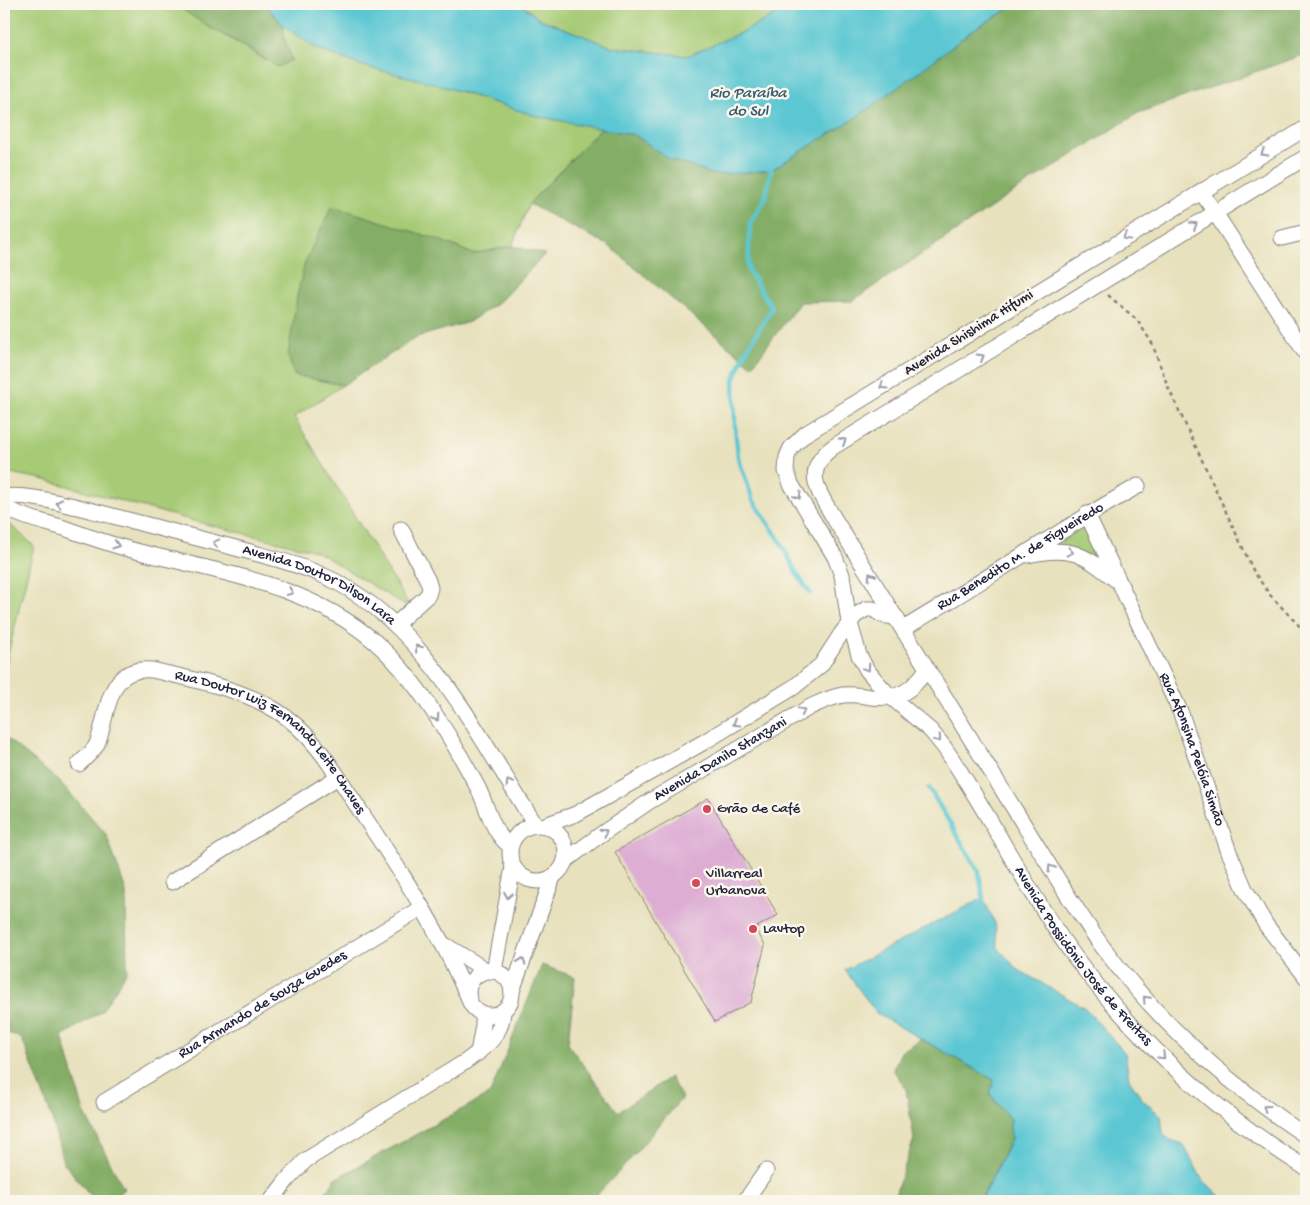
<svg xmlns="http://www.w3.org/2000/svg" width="1310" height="1205" viewBox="0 0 1310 1205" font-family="'Gochi Hand',sans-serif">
	<rect width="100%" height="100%" fill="#fbf7ec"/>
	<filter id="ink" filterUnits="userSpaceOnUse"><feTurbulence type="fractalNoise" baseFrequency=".02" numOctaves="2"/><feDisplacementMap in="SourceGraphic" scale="10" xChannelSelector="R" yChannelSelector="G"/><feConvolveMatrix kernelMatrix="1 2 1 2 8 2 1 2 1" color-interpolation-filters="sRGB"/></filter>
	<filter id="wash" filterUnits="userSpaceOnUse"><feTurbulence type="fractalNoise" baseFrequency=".0096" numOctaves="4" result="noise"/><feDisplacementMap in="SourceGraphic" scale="20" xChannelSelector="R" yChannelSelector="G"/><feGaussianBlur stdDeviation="1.12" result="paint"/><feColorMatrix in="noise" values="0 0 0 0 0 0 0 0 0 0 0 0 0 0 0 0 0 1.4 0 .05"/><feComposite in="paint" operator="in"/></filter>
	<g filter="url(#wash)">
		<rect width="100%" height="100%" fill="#e8e1bd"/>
		<path fill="#a6ca74" stroke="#647658" d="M4,4H181L180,7L263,59L292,60L284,38L283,25L317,49L363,66L433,83L536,116L601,128L529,204L512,246L473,254L437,239L294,375L343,385L294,417L412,610L316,551L197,522L42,479L4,472Z
			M520,4H796L745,31L687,56L612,47L540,19Z
			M4,519L34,546L4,672Z
			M1082,528L1088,531L1101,559L1055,546Z"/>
		<path fill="#84ae66" stroke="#536850" d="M181,4H265L283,25L284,38L292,60L278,67L239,43L203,24L180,7Z
			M1017,4H1306V54L1138,113L1008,196L852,301L800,302L752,366L608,245L529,204L601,128L635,135L669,159L771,170L852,120L915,75L974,29Z
			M332,206L437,239L473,254L512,246L545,254L498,303L469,322L417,337L343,385L294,375L288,355L297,297L305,262Z
			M4,736L61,783L106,834L126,891L127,971L102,1011L62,1036L84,1112L124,1189L109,1201H95L63,1162L51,1115L22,1039L4,1031Z
			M542,965L575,977L568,1044L618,1112L670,1077L682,1098L627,1163L591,1201H320L335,1179L490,1094Z
			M921,1039L994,1080L990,1095L1010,1119L1011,1139L980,1201H893L914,1139L906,1089L893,1069L901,1052Z"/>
		<path fill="#5bc7d3" stroke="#3e7487" d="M265,4H520L540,19L612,47L687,56L745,31L796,4H1017L974,29L915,75L852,120L771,170L715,175L669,159L635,135L536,116L433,83L363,66L317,49L283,25Z
			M983,898L995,923L998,948L1017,969L1085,1008L1125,1053L1129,1079L1143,1100L1161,1116L1163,1133L1170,1140L1183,1144L1202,1179L1225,1201H1084L1081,1199L1075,1201H981L1011,1139L1010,1119L990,1094L994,1080L877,1014L845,970Z"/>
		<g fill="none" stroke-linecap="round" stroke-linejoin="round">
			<path stroke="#5bc7d3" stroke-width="4.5" d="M770,165L771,170L765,199L750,223L748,270L772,308L745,353L734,380L735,427L738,457L753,500L779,539L797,574L810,593
				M929,788L979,872L983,898L981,903"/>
		</g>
		<g id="blocks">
			<path fill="#ddadd4" d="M708,798L778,915L755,928L765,945L751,1002L715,1022L615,852Z"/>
		</g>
	</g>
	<g filter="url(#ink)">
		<use href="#blocks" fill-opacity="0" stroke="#85827c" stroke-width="1"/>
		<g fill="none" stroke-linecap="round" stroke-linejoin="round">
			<defs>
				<g id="minor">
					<path id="s1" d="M1306,128L805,434L791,448L787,457L786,471L791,484L835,557L842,575L848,616L859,655L867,670L877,682L891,697L931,731L944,747C989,812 1023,885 1069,949C1133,1037 1214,1111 1306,1168"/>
					<path d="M1306,157L833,447C801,471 819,492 835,520L1070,899C1081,915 1091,931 1102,946C1158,1022 1228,1084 1306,1136"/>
					<path d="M1201,191L1306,354"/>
					<path d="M1282,238L1306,232"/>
					<path id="s2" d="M4,497C28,494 54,502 78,507C104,514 130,520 155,527C186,535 216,543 247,551C272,558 298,564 322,575C424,619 477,736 535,824"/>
					<path d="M4,507C23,518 44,522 64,528C89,537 114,546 140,552C222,573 307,584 374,641C416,677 452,739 478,788C488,808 492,833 510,846"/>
					<path id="s3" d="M1087,514L1180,711L1229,852L1245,889L1266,925L1306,977"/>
					<path d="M1028,555C1070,545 1084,554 1116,580"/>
					<path d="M396,624L428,595L430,588L428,581L401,529"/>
					<path id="s4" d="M903,629C982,582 1058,531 1138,486"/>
					<path id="s5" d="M79,764C85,758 93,752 97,744C109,713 106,665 152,670C194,680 240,688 277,711C313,733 335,772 357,806C387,851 418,897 443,945C452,961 459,979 468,996"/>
					<circle cx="538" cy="853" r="28"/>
					<path d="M545,825L576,814L704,742L794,687L821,665L841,634L855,616L866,609H873L882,615L897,618"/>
					<path id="s6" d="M565,861L600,835L650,801L810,707C821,702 831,697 843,695C853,694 862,695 871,697C899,700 912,691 927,669"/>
					<path d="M172,882L338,777"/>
					<path d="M443,944L486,970"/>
					<circle cx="490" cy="993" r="22"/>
					<path d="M494,971L513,867"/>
					<path d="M512,991L553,877"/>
					<path d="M478,1053L483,1025V1014"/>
					<path id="s7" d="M104,1102L421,908"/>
					<path d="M271,1201L287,1180L306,1160L465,1062C484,1048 502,1037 503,1011"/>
					<path d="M745,1201L766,1171"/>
				</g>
			</defs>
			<use href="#minor" stroke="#85827c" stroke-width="17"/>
			<path stroke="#85827c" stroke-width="2.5" stroke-dasharray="4 4" stroke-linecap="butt" d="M1108,295L1137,320L1152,343L1168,387L1254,572L1270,595L1306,633"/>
			<use href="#minor" stroke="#fff" stroke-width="15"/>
		</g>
		<defs><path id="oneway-chevron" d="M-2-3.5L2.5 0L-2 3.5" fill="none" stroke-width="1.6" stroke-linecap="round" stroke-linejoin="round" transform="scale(1.25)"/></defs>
		<g stroke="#9c9ca7">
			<use href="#oneway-chevron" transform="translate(1264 153) rotate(149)"/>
			<use href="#oneway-chevron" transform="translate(1194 225) rotate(-32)"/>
			<use href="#oneway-chevron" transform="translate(1126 237) rotate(148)"/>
			<use href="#oneway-chevron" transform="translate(981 357) rotate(-31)"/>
			<use href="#oneway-chevron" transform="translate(883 386) rotate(148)"/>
			<use href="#oneway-chevron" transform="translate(843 441) rotate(-31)"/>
			<use href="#oneway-chevron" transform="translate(798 496) rotate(59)"/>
			<use href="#oneway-chevron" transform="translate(59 503) rotate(-168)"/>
			<use href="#oneway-chevron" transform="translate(216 543) rotate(-165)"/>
			<use href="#oneway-chevron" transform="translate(116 545) rotate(16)"/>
			<use href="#oneway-chevron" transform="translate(1070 552) rotate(13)"/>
			<use href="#oneway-chevron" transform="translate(871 576) rotate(-122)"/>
			<use href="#oneway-chevron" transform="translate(290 592) rotate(22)"/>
			<use href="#oneway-chevron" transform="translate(418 648) rotate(-129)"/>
			<use href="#oneway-chevron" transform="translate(867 668) rotate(57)"/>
			<use href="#oneway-chevron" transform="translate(802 711) rotate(-29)"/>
			<use href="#oneway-chevron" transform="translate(436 718) rotate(57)"/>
			<use href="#oneway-chevron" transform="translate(736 723) rotate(148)"/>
			<use href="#oneway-chevron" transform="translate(938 739) rotate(50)"/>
			<use href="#oneway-chevron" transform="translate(509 783) rotate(-122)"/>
			<use href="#oneway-chevron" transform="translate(604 832) rotate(-36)"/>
			<use href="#oneway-chevron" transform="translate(1051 868) rotate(-122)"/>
			<use href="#oneway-chevron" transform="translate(508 895) rotate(101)"/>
			<use href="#oneway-chevron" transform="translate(522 961) rotate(-71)"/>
			<use href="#oneway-chevron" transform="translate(1146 999) rotate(-133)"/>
			<use href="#oneway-chevron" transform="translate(1162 1056) rotate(44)"/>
			<use href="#oneway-chevron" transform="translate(1266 1108) rotate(-144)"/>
		</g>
	</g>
	<g fill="#d1495b" stroke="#fbf7ec" stroke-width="2">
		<circle cx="707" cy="809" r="5"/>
		<circle cx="696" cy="883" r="5"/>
		<circle cx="753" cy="929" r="5"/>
	</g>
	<g text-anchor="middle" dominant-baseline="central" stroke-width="5" stroke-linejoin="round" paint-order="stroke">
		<g font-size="15" fill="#22223b" stroke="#fbf7ec">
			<text transform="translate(969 333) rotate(-32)">Avenida Shishima Hifumi</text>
			<text stroke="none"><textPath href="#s4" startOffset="138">Rua Benedito M. de Figueiredo</textPath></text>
			<text stroke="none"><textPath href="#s2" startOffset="330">Avenida Doutor Dilson Lara</textPath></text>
			<text stroke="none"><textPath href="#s5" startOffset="275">Rua Doutor Luiz Fernando Leite Chaves</textPath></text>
			<text stroke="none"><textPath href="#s3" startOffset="258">Rua Afonsina Pelóia Simão</textPath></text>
			<text stroke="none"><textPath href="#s6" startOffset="186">Avenida Danilo Stanzani</textPath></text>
			<text stroke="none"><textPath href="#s1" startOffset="1209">Avenida Possidônio José de Freitas</textPath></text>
			<text stroke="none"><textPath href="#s7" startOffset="186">Rua Armando de Souza Guedes</textPath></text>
		</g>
		<g font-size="15" fill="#22223b" stroke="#fbf7ec" text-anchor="start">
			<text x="717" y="809">Grão de Café</text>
			<text x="706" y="874">Villarreal<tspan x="706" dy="17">Urbanova</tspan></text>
			<text x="763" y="929">Lavtop</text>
		</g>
		<g font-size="16" font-style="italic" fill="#365c70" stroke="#fbf7ec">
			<text x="748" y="94">Rio Paraíba<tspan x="748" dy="18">do Sul</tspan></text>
		</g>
	</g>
	<rect width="1310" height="1205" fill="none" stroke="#fbf7ec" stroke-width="20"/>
</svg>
